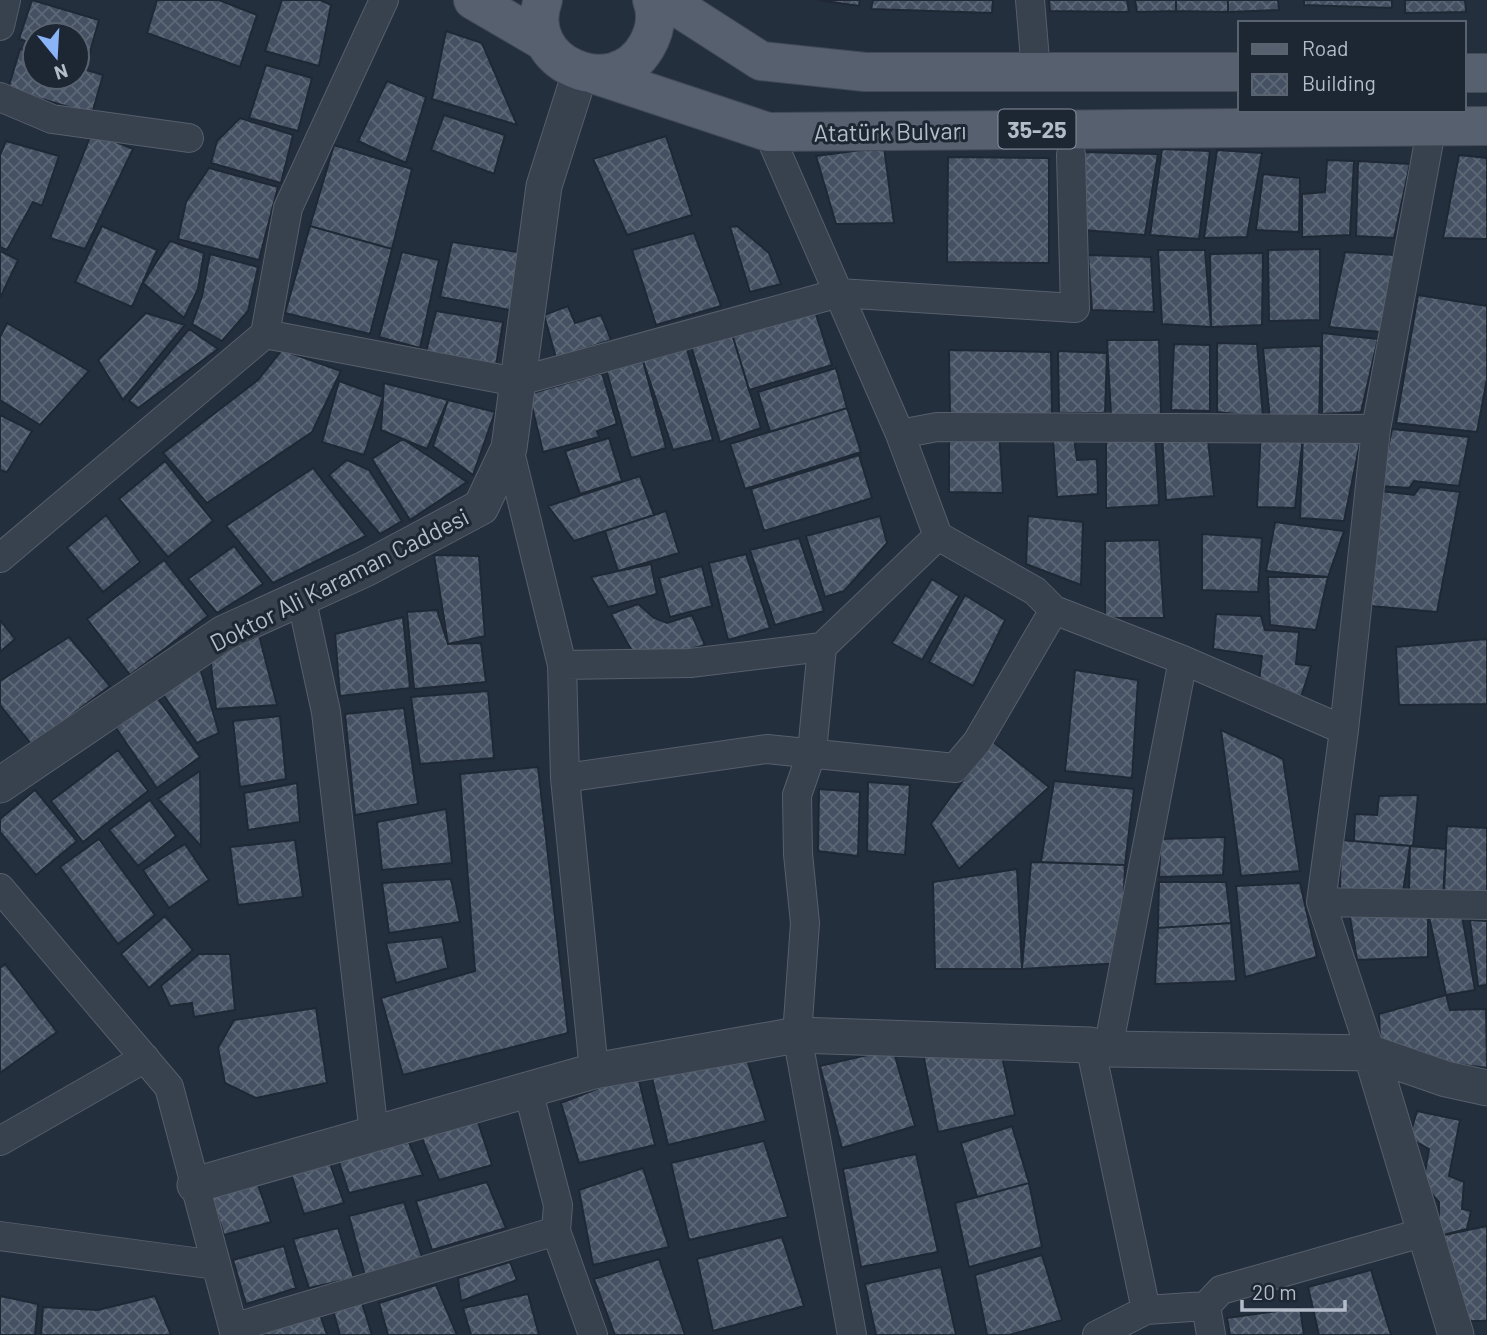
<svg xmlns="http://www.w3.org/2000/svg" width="1487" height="1335" viewBox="0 0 1487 1335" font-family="Barlow,sans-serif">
	<defs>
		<pattern id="building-cross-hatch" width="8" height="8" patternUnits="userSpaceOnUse" patternTransform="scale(1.75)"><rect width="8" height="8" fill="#455162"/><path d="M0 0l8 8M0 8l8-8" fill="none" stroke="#5d6877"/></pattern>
	</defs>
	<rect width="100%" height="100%" fill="#242f3e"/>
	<path fill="url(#building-cross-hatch)" stroke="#1f2835" stroke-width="2" d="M32,0L99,20L87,63L77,59V35H35V44L19,39Z
		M157,0H219L257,15L240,67L147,33Z
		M282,0H320L331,5L319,66L265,51Z
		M818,0H860L859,6Z
		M873,0H993L992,13L871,9Z
		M1049,0H1127L1129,12L1050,11Z
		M1135,0H1176V11L1137,12Z
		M1176,0H1228V12L1176,11Z
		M1228,0H1278L1279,10L1228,12Z
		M1304,0H1392V8L1304,5Z
		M1405,0H1465L1466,12L1405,13Z
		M446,31L482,43L517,125L432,99Z
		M20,49L35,54V77H77V67L103,75L92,114L8,89Z
		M266,65L312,78L298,131L249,118Z
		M387,81L426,97L406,163L358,141Z
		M444,115L505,135L494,174L431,150Z
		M240,118L293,135L281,183L211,163L217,141Z
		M92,132L133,149L85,249L50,238Z
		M666,136L692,215L627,235L593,159Z
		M6,141L59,156L42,206L33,202L7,250L0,247V155Z
		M334,145L412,169L392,249L310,226Z
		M884,147L894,223L836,224L816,156Z
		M1162,149L1210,151L1199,239L1150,235Z
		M1217,150L1262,153L1247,237L1204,238Z
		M1084,152L1158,154L1145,235L1083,230Z
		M1459,155L1487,158V239L1443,238Z
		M948,157L1049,158V263L947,262Z
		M1327,160L1354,161L1350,235L1302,237V194L1325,192Z
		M1358,161L1410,164L1394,238L1356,236Z
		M209,168L278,187L259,260L178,239L186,202Z
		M1263,174L1300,178L1299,232L1256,230Z
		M102,226L157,250L132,307L75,282Z
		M310,226L392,249L370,334L285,313Z
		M737,226L769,253L781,284L750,292L730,227Z
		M694,233L721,306L656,325L632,250Z
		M170,241L204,253L198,289L184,318L143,283Z
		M452,242L524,253L516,311L440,297Z
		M1320,249V320L1269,321L1268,250Z
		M1158,250H1205L1211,327L1162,324Z
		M0,251L18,260L0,298Z
		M402,252L439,260L420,348L379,337Z
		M1345,252L1395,255L1381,332L1329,327Z
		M1263,253L1262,325L1211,327L1210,254Z
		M210,254L258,267L248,311L222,341L192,324L202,296Z
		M1088,255L1151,257L1154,312L1092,310Z
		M1418,295L1487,306V379L1477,432L1396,423Z
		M568,306L575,323L601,315L611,340L556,358L544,315Z
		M436,311L503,322L495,372L426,352Z
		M815,311L832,365L749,390L732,334Z
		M146,313L185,325L123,400L98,360Z
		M7,323L89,371L40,425L0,400V337Z
		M189,329L218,349L138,408L129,401Z
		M1322,333L1378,339L1361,412L1322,414Z
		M732,334L761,428L720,442L691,346Z
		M1107,340H1159L1161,414L1111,415Z
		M1217,343L1257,344L1263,417L1217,412Z
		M1174,344L1210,345V411L1171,410Z
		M1321,346L1319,420H1270L1263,348Z
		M687,349L713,440L673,450L643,361Z
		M282,350L341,371L312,432L207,503L163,453L258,380Z
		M949,350L1051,352L1052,417L950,415Z
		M1058,351L1107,353L1105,413H1059Z
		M643,361L666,448L631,458L606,369Z
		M836,368L847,408L770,432L758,392Z
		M602,373L617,424L597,431L599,437L543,452L529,394Z
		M339,381L383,397L364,455L322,442Z
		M384,383L448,400L427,449L381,430Z
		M448,400L495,412L473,475L433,446Z
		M847,408L861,452L745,489L730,444Z
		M0,415L32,431L7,472L0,470Z
		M1392,429L1469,437L1459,486L1414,481L1409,488L1380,486Z
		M1261,430L1303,436L1295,508L1257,507Z
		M1106,431L1155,434L1159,505L1106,508Z
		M1207,431L1214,496L1166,500L1162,434Z
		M999,433L1003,493L949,492V434Z
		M1303,436L1361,438L1344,521L1300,518Z
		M609,438L622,481L580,494L565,451Z
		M1074,438L1077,460L1097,459L1098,494L1057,497L1053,439Z
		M403,439L467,482L410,520L372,459Z
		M859,455L872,498L764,531L751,489Z
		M347,460L369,470L402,521L380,534L329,475Z
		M165,461L213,521L168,557L119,499Z
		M313,468L366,536L273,583L226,526Z
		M640,476L654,515L574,541L548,506Z
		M1420,487L1460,492L1437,612L1360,605L1380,491L1414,495Z
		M666,511L679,553L618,571L605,531Z
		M106,515L140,562L103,592L67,548Z
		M880,516L887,543L844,591L825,597L806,536Z
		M1028,516L1083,522L1081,585L1026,564Z
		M1275,522L1344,531L1328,577L1266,571Z
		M1202,534L1262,538L1258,592L1202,590Z
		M799,538L824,611L775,625L750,550Z
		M1159,540L1164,618H1105V541Z
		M234,546L263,584L217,613L188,579Z
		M746,554L770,628L728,640L709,563Z
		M434,555L479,556L485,636L448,644Z
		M164,560L208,616L130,675L87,619Z
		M651,564L657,594L608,607L591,577Z
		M702,566L712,606L670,617L659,578Z
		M1268,577H1328L1316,630L1270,625Z
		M932,579L959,596L922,660L892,643Z
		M965,595L1005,620L973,686L929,662Z
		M638,604L654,618L667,623L692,615L705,645L668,655L632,651L611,614Z
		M437,610L448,644L481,643L486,682L414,689L407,612Z
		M1216,614L1261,616L1265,630L1299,632L1296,664L1311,666L1301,697L1258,690L1262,656L1213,649Z
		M403,617L410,688L340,696L335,634Z
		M0,620L15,639L0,652Z
		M259,635L277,705L216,709L210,655Z
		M69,637L110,686L32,745L0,705V681Z
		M1487,639V704L1399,705L1396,647Z
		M198,661L219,733L197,743L158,687Z
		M1075,670L1138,680L1132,778L1065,771Z
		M488,691L494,758L420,764L411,697Z
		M156,696L200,757L157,788L116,728Z
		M404,708L418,804L355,815L345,714Z
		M280,716L286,779L240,787L233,721Z
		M1221,730L1283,759L1300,871L1241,876Z
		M992,741L1049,787L959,869L931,824Z
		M118,750L148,791L83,842L51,801Z
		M538,767L568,1033L403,1075L381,998L475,971L460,774Z
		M200,771L201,846L158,799Z
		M1054,781L1134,789L1125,865L1041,862Z
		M868,782L910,785L905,855L867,851Z
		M297,783L300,822L248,830L244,793Z
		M819,789L860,792L858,856L818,851Z
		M35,790L77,841L36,875L0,832V819Z
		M1418,795L1413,846L1354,841L1355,814L1377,815L1379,796Z
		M150,800L176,836L138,866L109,830Z
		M446,809L452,863L382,870L377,822Z
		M1447,826L1487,828V900L1443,898Z
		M1225,837L1223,875L1159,877L1161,839Z
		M99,839L155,915L118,944L60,867Z
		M295,840L303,897L238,905L230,847Z
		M1341,840L1410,846L1403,892L1340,889Z
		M185,844L209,880L169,908L143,870Z
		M1410,846L1446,849L1444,893L1409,891Z
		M1031,862L1125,865L1121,963L1022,969Z
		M1017,869L1022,969H935L933,882Z
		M451,879L460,922L389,933L382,883Z
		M1159,882H1226L1231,923L1158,928Z
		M1300,883L1317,957L1245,977L1236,886Z
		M1349,911L1428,912V957L1357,960Z
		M1428,912L1462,916L1475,990L1446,995Z
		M165,916L193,950L149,988L121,954Z
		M1470,920L1487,921V985L1478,986Z
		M1231,923L1236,981L1155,984L1158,928Z
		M442,937L448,968L396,983L386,943Z
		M199,954H230L235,1010L194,1017L192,1003L170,1006L161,986Z
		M5,964L57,1032L0,1073V968Z
		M1446,995L1450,1010L1486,1009L1487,1068L1396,1056L1380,1037L1379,1014Z
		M316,1008L327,1083L256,1098L225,1083L218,1048L234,1020Z
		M893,1049L915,1126L842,1148L820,1066Z
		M1001,1052L1015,1115L938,1132L923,1053Z
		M747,1059L766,1121L668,1145L652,1078Z
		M637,1073L655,1145L579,1163L561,1103Z
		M1417,1111L1460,1120L1449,1176L1464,1182L1462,1209L1471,1211L1467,1229L1439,1236V1202L1423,1184L1429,1149L1409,1138Z
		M477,1119L492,1165L439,1180L421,1136Z
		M1012,1126L1029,1183L977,1197L961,1143Z
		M405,1133L423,1175L349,1193L336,1153Z
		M764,1141L788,1217L689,1240L671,1163Z
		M916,1154L938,1252L861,1267L843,1169Z
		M328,1158L344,1203L304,1214L290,1171Z
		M643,1168L669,1247L593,1265L579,1190Z
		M256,1179L271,1222L224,1235L210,1193Z
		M487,1182L506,1228L432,1250L416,1201Z
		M1029,1183L1042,1247L969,1267L955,1203Z
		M404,1202L423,1260L365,1276L349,1216Z
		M1487,1226V1321H1459L1435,1237Z
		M338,1228L354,1278L309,1288L293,1239Z
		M782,1237L804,1306L713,1331L697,1259Z
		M284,1246L296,1288L246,1304L233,1260Z
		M1042,1255L1062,1320L1009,1335H987L975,1275Z
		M659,1259L685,1335H615L594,1279Z
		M510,1262L517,1280L461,1301L458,1278Z
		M941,1267L956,1335H876L865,1284Z
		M1371,1270L1391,1335H1319L1308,1287Z
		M436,1285L457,1335H388L379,1303Z
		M528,1294L539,1335H471L463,1308Z
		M0,1296L38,1304L35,1335H0Z
		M155,1296L171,1335H41L43,1307L98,1310Z
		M362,1303L372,1335H340L333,1310Z
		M317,1305L327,1335H265L259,1322Z
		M1300,1308L1304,1335H1230L1227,1318Z"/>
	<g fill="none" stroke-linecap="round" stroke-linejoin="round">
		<defs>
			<path id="minor" d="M1030,0L1036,72
				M0,26L6,0
				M0,97L52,119L189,138
				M768,132L900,434L938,536L1035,591L1054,610L1183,660L1344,730
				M265,334L516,382L839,293L1075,308L1071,155
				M900,434L937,427L1376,429
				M509,448L562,665L565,778L594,1071
				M0,558L265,334L288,208L384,0
				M301,597L326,712L374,1134
				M822,647L812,752L797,795L798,854L805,923L797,1035L852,1335
				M562,665L690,663L822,647L938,536
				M565,778L767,749L955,768L977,742L1054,610
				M0,888L169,1087L235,1335
				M1321,902L1487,905
				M1090,1045L1146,1310
				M1108,1049L1183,660
				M1371,1053L1321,902L1344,730L1376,429L1432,125
				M528,1090L558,1205L556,1231L593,1335
				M0,1141L145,1058
				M0,1236L216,1265
				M1206,1306L1211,1335
				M233,1328L556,1231
				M1097,1335L1146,1310L1206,1306L1221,1290L1425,1232"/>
			<path id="tertiary" d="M0,785L224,633L365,569L481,507L509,448L544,186L580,73
				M1371,1053L1456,1335
				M195,1185L594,1071L797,1035L1090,1045L1108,1049L1371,1053L1446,1079L1487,1088"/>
			<path id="primary" d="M473,0L545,42
				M543,0C520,63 613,103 646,47C655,32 658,16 652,0
				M666,0L761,61L865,72H1240
				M1464,73H1487
				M596,75L768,132L1487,126"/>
		</defs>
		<use href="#minor" stroke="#565f6c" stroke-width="30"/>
		<use href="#tertiary" stroke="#565f6c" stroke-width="37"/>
		<use href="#primary" stroke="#414a57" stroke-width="40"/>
		<use href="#minor" stroke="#38414e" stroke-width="28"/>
		<use href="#tertiary" stroke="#38414e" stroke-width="35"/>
		<use href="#primary" stroke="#56606e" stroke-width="38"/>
	</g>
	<g text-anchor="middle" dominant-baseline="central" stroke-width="6" stroke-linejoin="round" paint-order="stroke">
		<rect fill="#1d2633" stroke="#878f9c" stroke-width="2" x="998.5" y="109.5" width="77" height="39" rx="5"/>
		<g font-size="23" font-weight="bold" fill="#b4bcc9">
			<text x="1037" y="129">35-25</text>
		</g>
		<g font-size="24" fill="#b4bcc9" stroke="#1d2633">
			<text transform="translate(890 131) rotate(-1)">Atatürk Bulvarı</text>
			<text transform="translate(339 579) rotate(-27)">Doktor Ali Karaman Caddesi</text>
		</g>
	</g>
	<rect x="1238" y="21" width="228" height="91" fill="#1d2633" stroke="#59626f" stroke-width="2"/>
	<rect x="1252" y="44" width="35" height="10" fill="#56606e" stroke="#59626f" stroke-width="2"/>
	<text x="1302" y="56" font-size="21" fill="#b4bcc9">Road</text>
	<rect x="1252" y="74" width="35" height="21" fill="url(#building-cross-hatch)" stroke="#59626f" stroke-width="2"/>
	<text x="1302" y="91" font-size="21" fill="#b4bcc9">Building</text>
	<g transform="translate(56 56) rotate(162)"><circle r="33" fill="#1d2633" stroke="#59626f" stroke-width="2"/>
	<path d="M0-5L12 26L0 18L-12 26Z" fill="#8ab4f8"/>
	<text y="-10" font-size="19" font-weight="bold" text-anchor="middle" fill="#b4bcc9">N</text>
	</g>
	<path d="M1242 1300v10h103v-10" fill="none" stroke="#b4bcc9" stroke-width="3.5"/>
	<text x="1252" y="1300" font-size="21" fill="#b4bcc9" stroke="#1d2633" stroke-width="5" paint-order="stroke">20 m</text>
</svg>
